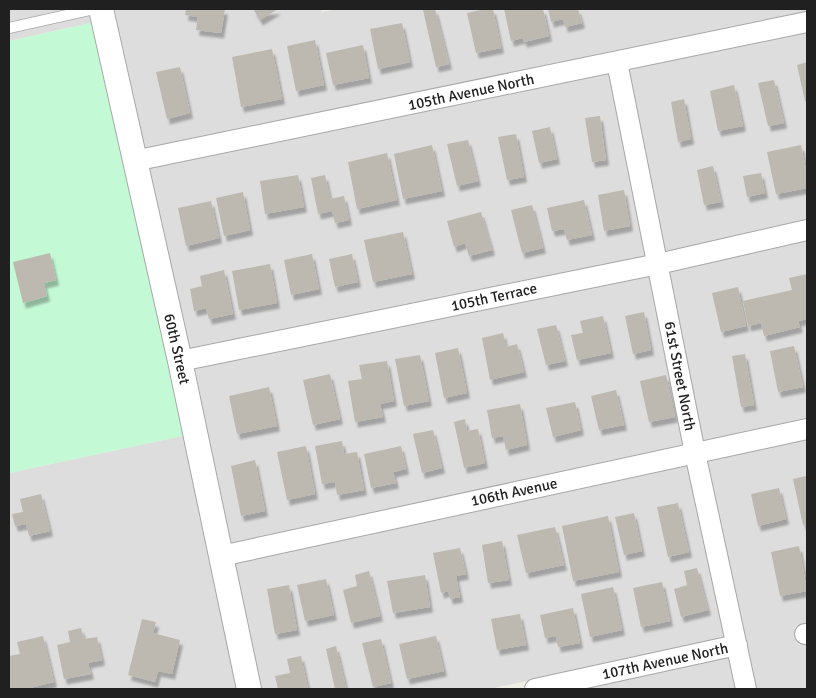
<svg xmlns="http://www.w3.org/2000/svg" width="816" height="698" viewBox="0 0 816 698" font-family="Signika,sans-serif">
	<defs>
		<filter id="shadow"><feDropShadow dx="3" dy="5.5" stdDeviation="1" flood-color="#0004"/></filter>
	</defs>
	<rect width="100%" height="100%" fill="#f0efe6"/>
	<path fill="#dedddd" d="M9,9H92L95,22L9,41Z
		M110,9H322L321,12L338,9H807V12L140,150Z
		M807,32V220L665,252L628,69Z
		M611,73L648,256L186,350L145,169Z
		M807,240V419L702,441L668,271Z
		M652,275L685,445L228,545L190,369Z
		M187,435L240,689H9V473Z
		M807,439V624L795,627L799,645L807,644V689H755L706,460Z
		M689,464L726,637L490,689H258L232,564Z
		M730,656L738,689H581Z"/>
	<path fill="#c4f9d5" d="M95,22L187,435L9,473V41Z"/>
	<path fill="#bdb9b0" filter="url(#shadow)" d="M186,9H225L221,33L196,30L198,17L185,15Z
		M253,9H278L260,20Z
		M435,9L449,64L436,67L423,10Z
		M485,9H493L501,48L476,53L467,13Z
		M504,9H543L549,36L524,42L523,38L511,41Z
		M548,9H578L582,23L565,27L563,19L551,22Z
		M402,23L410,62L378,69L370,29Z
		M315,40L324,85L296,91L287,46Z
		M363,45L369,78L333,85L326,53Z
		M272,49L282,99L241,107L232,57Z
		M807,62V100L805,101L797,65Z
		M180,67L190,113L167,119L156,72Z
		M774,80L784,123L768,126L758,83Z
		M734,85L743,126L718,131L710,91Z
		M684,99L691,139L678,142L671,102Z
		M600,116L606,160L592,162L585,118Z
		M550,127L557,159L539,163L532,131Z
		M516,134L524,177L507,180L498,137Z
		M468,140L478,181L457,186L447,144Z
		M432,145L442,191L403,199L394,154Z
		M801,145L807,175V188L776,194L767,152Z
		M387,153L397,200L357,209L348,162Z
		M713,166L721,202L704,205L697,170Z
		M761,173L765,193L747,197L743,176Z
		M298,175L304,207L265,214L260,181Z
		M325,175L330,199L344,196L349,220L335,223L332,211L318,214L311,178Z
		M624,190L630,226L604,231L598,195Z
		M243,192L250,230L224,236L216,198Z
		M584,200L592,235L567,240L564,229L552,231L547,208Z
		M211,201L219,238L186,246L178,208Z
		M532,205L543,248L522,253L511,210Z
		M481,212L492,250L469,256L465,243L454,247L447,221Z
		M403,232L412,274L373,282L364,240Z
		M50,253L56,280L44,283L47,296L23,303L13,262Z
		M312,254L319,289L291,295L284,260Z
		M352,254L358,282L335,287L329,259Z
		M270,264L277,303L239,310L232,271Z
		M224,270L233,314L209,319L206,308L194,311L190,289L202,286L200,276Z
		M807,274V319L798,321L800,327L764,336L761,323L748,326L743,301L792,290L789,278Z
		M738,287L746,326L721,332L712,293Z
		M644,312L651,350L633,354L625,316Z
		M603,316L611,353L577,360L571,335L583,333L580,321Z
		M556,325L565,361L546,365L537,329Z
		M503,333L506,347L517,344L524,372L490,380L482,338Z
		M794,346L803,387L778,392L770,351Z
		M458,348L467,393L444,398L435,353Z
		M745,354L754,405L741,407L732,356Z
		M420,355L429,401L404,406L395,359Z
		M387,361L394,401L380,404L383,417L355,422L348,381L362,379L359,365Z
		M330,374L340,419L313,425L303,380Z
		M666,375L675,417L649,422L640,381Z
		M269,387L277,426L237,434L229,396Z
		M616,390L624,425L599,430L591,396Z
		M575,402L581,430L553,437L546,408Z
		M520,404L527,445L506,450L503,436L492,438L487,410Z
		M465,419L467,431L478,429L485,463L464,468L454,422Z
		M433,430L442,468L422,473L413,434Z
		M342,441L344,454L357,452L364,490L337,495L335,482L322,484L315,446Z
		M306,446L315,494L287,500L277,452Z
		M401,446L406,469L393,472L396,483L371,488L364,454Z
		M255,460L265,511L241,516L231,466Z
		M806,476L807,524L803,525L793,479Z
		M779,488L786,519L758,526L751,494Z
		M41,494L50,531L29,536L26,524L15,526L12,514L23,512L20,499Z
		M678,503L689,552L668,557L657,507Z
		M634,513L642,551L624,555L615,517Z
		M608,516L619,572L573,581L562,526Z
		M555,527L564,565L526,573L517,535Z
		M502,541L509,580L488,583L482,545Z
		M799,546L807,591L780,596L771,552Z
		M460,548L466,574L456,576L460,597L450,599L448,591L441,593L433,553Z
		M697,568L708,610L681,617L674,589L687,585L684,571Z
		M369,571L380,616L351,623L343,590L357,586L355,575Z
		M425,575L430,607L393,613L387,581Z
		M326,579L334,615L305,621L297,585Z
		M662,582L670,621L641,627L633,588Z
		M289,585L297,630L275,634L267,589Z
		M613,587L622,630L590,637L581,594Z
		M573,608L580,643L558,647L556,636L545,638L540,615Z
		M520,614L526,645L497,650L491,619Z
		M142,619L156,622L153,633L180,640L172,674L158,671L155,682L128,675Z
		M81,628L84,639L97,637L102,660L88,663L91,674L64,679L57,645L70,642L68,631Z
		M43,636L54,682L25,689H9V656L20,654L17,642Z
		M436,636L444,671L407,679L399,644Z
		M381,639L391,683L373,687L362,643Z
		M336,646L346,688L342,689H335L326,649Z
		M301,656L308,689H278L275,676L290,673L287,659Z"/>
	<g fill="none" stroke-linecap="round" stroke-linejoin="round">
		<defs>
			<path id="service" d="M9,28L94,9"/>
			<path id="minor" d="M617,62L695,453L746,689
				M134,161L807,22
				M180,361L658,264L807,230
				M221,556L807,429
				M805,634H807
				M535,689L737,645"/>
			<path id="tertiary" d="M101,9L180,361L249,689"/>
		</defs>
		<use href="#service" stroke="#a7a7a7" stroke-width="12"/>
		<use href="#minor" stroke="#a7a7a7" stroke-width="22"/>
		<use href="#tertiary" stroke="#a7a7a7" stroke-width="26"/>
		<use href="#service" stroke="#fff" stroke-width="10"/>
		<use href="#minor" stroke="#fff" stroke-width="20"/>
		<use href="#tertiary" stroke="#fff" stroke-width="24"/>
	</g>
	<g text-anchor="middle" dominant-baseline="central" stroke-width="4" stroke-linejoin="round" paint-order="stroke">
		<g font-size="15" fill="#202020" stroke="#fff">
			<text transform="translate(471 92) rotate(-12)">105th Avenue North</text>
			<text transform="translate(494 297) rotate(-12)">105th Terrace</text>
			<text transform="translate(177 349) rotate(77)">60th Street</text>
			<text transform="translate(680 376) rotate(79)">61st Street North</text>
			<text transform="translate(514 492) rotate(-12)">106th Avenue</text>
			<text transform="translate(665 661) rotate(-12)">107th Avenue North</text>
		</g>
	</g>
	<rect width="816" height="698" fill="none" stroke="#202020" stroke-width="20"/>
</svg>
